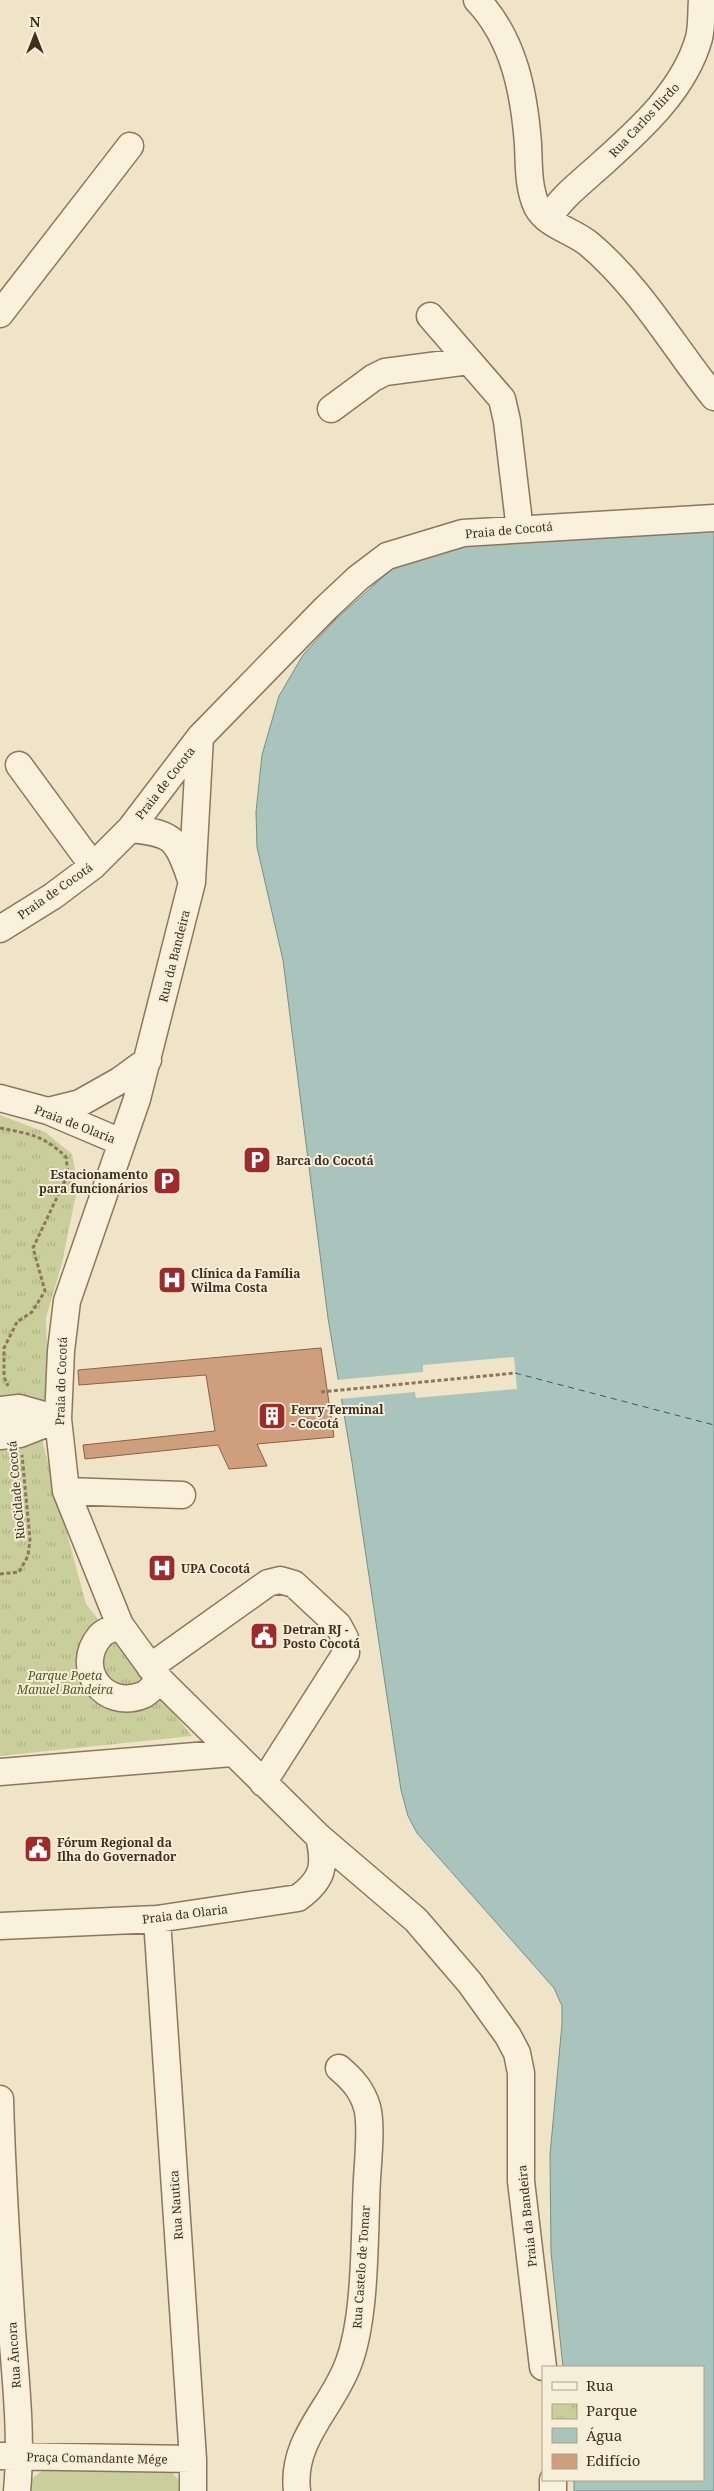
<svg xmlns="http://www.w3.org/2000/svg" width="714" height="2491" viewBox="0 0 714 2491" font-family="'Noto Serif',serif">
	<defs>
		<pattern id="park-tufts" width="24" height="20" patternUnits="userSpaceOnUse" patternTransform="scale(1.25)"><rect width="24" height="20" fill="#c9cf9b"/><path d="M3 7l-1-3M5 7V3M7 7l1-3M15 17l-1-3M17 17v-4M19 17l1-3" fill="none" stroke="#aeb285"/></pattern>
	</defs>
	<rect width="100%" height="100%" fill="#f0e4c8"/>
	<path fill="url(#park-tufts)" d="M0,1115L45,1132L72,1154L78,1185L62,1263L46,1318L48,1382L43,1444L86,1604L192,1736L0,1756Z"/>
	<path fill="#c9cf9b" d="M55,2466L168,2468L178,2479L179,2491H28C29,2476 42,2470 55,2466Z"/>
	<path fill="#a9c4bc" stroke="#6f938a" d="M714,528V2491H574V2480H703V2367H563L551,2252L550,2155L562,2024V2006L554,1988L417,1833L408,1816L401,1790L352,1462L328,1318L283,960L257,847L256,812L262,755L279,696L303,655L335,620L393,568L427,552L466,541Z"/>
	<path fill="#f0e4c8" d="M514,1357L517,1389L416,1398L415,1392L340,1399L336,1380L423,1372V1365Z"/>
	<g fill="none" stroke-linecap="round" stroke-linejoin="round">
		<path stroke="#2f5d5a" stroke-width="1" stroke-dasharray="6 5" stroke-linecap="butt" d="M515,1373L714,1425"/>
	</g>
	<path fill="#cf9f7d" stroke="#8d5f41" d="M321,1348L334,1437L257,1444L267,1466L229,1469L218,1445L85,1459L83,1445L215,1431L206,1375L79,1385L78,1370Z"/>
	<g fill="none" stroke-linecap="round" stroke-linejoin="round">
		<defs>
			<path id="minor" d="M477,0C514,39 524,92 528,144C529,165 528,188 537,207C547,226 574,231 589,244C640,287 673,346 714,397
				M548,219C560,199 578,185 596,169C636,133 684,92 699,38C702,26 701,12 702,0
				M0,314L130,146
				M430,316L502,399L507,421L518,514
				M331,409L373,378L385,372L469,361
				M200,737L192,882L137,1099L67,1301L61,1351L58,1419L66,1491L120,1625L160,1680L319,1837L416,1920L470,1983L508,2036L517,2053L521,2073V2181L543,2367
				M19,765L93,866
				M130,829C171,833 177,837 190,877
				M0,929L53,896L93,866L130,829L200,737L326,608L358,578L387,556L463,533L714,518
				M0,1098L48,1111L121,1142
				M48,1111L80,1103L119,1081L148,1060
				M0,1410L19,1408L58,1419
				M0,1436L20,1434L58,1419
				M66,1491L182,1495
				M120,1625C114,1628 104,1631 100,1636C73,1668 104,1711 143,1695C149,1693 155,1684 160,1680
				M150,1667L268,1583L280,1580L294,1584L338,1625L345,1638L346,1653L263,1783
				M0,1772L232,1753
				M157,1919L193,2459V2491
				M0,1926L157,1919L298,1898C323,1880 326,1866 319,1837
				M0,2099C2,2176 7,2254 12,2331C16,2384 22,2438 17,2491
				M0,2456L193,2459
				M297,2491C291,2441 330,2410 347,2367C367,2319 364,2233 367,2179C368,2161 372,2124 367,2107C362,2090 353,2080 339,2068
				M553,2491V2480"/>
		</defs>
		<use href="#minor" stroke="#8d765c" stroke-width="29"/>
		<path stroke="#8d765c" stroke-width="3" stroke-dasharray="4 2.5" stroke-linecap="butt" d="M0,1128C30,1134 43,1135 66,1157L68,1174L33,1248L45,1291L32,1312L17,1322L4,1348V1377L8,1386
			M321,1392L515,1373
			M0,1574L19,1572L28,1556L30,1539L22,1455"/>
		<use href="#minor" stroke="#faf1dc" stroke-width="26"/>
	</g>
	<defs>
		<symbol id="parking-square" viewBox="-11 -11 22 22"><rect x="-9" y="-9" width="18" height="18" rx="4" fill="#9e2a2b" stroke="#f7eed8"/><path d="M-3.5-5.5H1a3.5 3.5 0 0 1 0 7H-1V5.5H-3.5ZM-1-3.4V-.6H.8a1.4 1.4 0 0 0 0-2.8Z" fill="#fff"/></symbol>
		<symbol id="hospital-square" viewBox="-11 -11 22 22"><rect x="-9" y="-9" width="18" height="18" rx="4" fill="#9e2a2b" stroke="#f7eed8"/><path d="M-5-5h3v3.5h4V-5h3V5h-3V1.5h-4V5h-3Z" fill="#fff"/></symbol>
		<symbol id="building-square" viewBox="-11 -11 22 22"><rect x="-9" y="-9" width="18" height="18" rx="4" fill="#9e2a2b" stroke="#f7eed8"/><path d="M-4-6H4V6H1V3H-1V6H-4ZM-2.5-4.3h1.7v1.8h-1.7ZM.8-4.3h1.7v1.8H.8ZM-2.5-1h1.7V.8h-1.7ZM.8-1h1.7V.8H.8Z" fill="#fff"/></symbol>
		<symbol id="civic-square" viewBox="-11 -11 22 22"><rect x="-9" y="-9" width="18" height="18" rx="4" fill="#9e2a2b" stroke="#f7eed8"/><path d="M-.6-6.5H3V-4.5H.6V-3L4-1V1h2V6H-6V1h2V-1L-.6-3ZM-1.2 2.5V6h2.4V2.5Z" fill="#fff"/></symbol>
	</defs>
	<g fill-rule="evenodd">
		<use href="#parking-square" x="241" y="1144" width="32" height="32"/>
		<use href="#parking-square" x="151" y="1165" width="32" height="32"/>
		<use href="#hospital-square" x="156" y="1264" width="32" height="32"/>
		<use href="#building-square" x="256" y="1400" width="32" height="32"/>
		<use href="#hospital-square" x="146" y="1552" width="32" height="32"/>
		<use href="#civic-square" x="248" y="1620" width="32" height="32"/>
		<use href="#civic-square" x="22" y="1833" width="32" height="32"/>
	</g>
	<g text-anchor="middle" dominant-baseline="central" stroke-width="4" stroke-linejoin="round" paint-order="stroke">
		<g font-size="12" fill="#3d2e20" stroke="#f7eed8">
			<text transform="translate(644 120) rotate(-47)">Rua Carlos Ilirdo</text>
			<text transform="translate(509 530) rotate(-5)">Praia de Cocotá</text>
			<text transform="translate(165 783) rotate(-52)">Praia de Cocota</text>
			<text transform="translate(55 891) rotate(-35)">Praia de Cocotá</text>
			<text transform="translate(174 956) rotate(-76)">Rua da Bandeira</text>
			<text transform="translate(75 1124) rotate(21)">Praia de Olaria</text>
			<text transform="translate(61 1381) rotate(-88)">Praia do Cocotá</text>
			<text transform="translate(16 1490) rotate(-95)">RioCidade Cocotá</text>
			<text transform="translate(185 1914) rotate(-7)">Praia da Olaria</text>
			<text transform="translate(176 2205) rotate(-94)">Rua Nautica</text>
			<text transform="translate(527 2216) rotate(-96)">Praia da Bandeira</text>
			<text transform="translate(361 2267) rotate(-86)">Rua Castelo de Tomar</text>
			<text transform="translate(14 2355) rotate(-94)">Rua Âncora</text>
			<text transform="translate(97 2458) rotate(1)">Praça Comandante Mége</text>
		</g>
		<g font-size="12" font-weight="bold" fill="#3d2e20" stroke="#f7eed8" text-anchor="start">
			<text x="276" y="1160">Barca do Cocotá</text>
			<text x="148" y="1174" text-anchor="end">Estacionamento<tspan x="148" dy="14">para funcionários</tspan></text>
			<text x="191" y="1273">Clínica da Família<tspan x="191" dy="14">Wilma Costa</tspan></text>
			<text x="291" y="1409">Ferry Terminal<tspan x="291" dy="14">- Cocotá</tspan></text>
			<text x="181" y="1568">UPA Cocotá</text>
			<text x="283" y="1629">Detran RJ -<tspan x="283" dy="14">Posto Cocotá</tspan></text>
			<text x="57" y="1842">Fórum Regional da<tspan x="57" dy="14">Ilha do Governador</tspan></text>
		</g>
		<g font-size="12" font-style="italic" fill="#4d5a26" stroke="#f7eed8">
			<text x="65" y="1675">Parque Poeta<tspan x="65" dy="14">Manuel Bandeira</tspan></text>
		</g>
	</g>
	<rect x="542" y="2366" width="162" height="115" fill="#f7eed8" stroke="#ada18e"/>
	<rect x="552" y="2382" width="25" height="8" fill="#faf1dc" stroke="#ada18e"/>
	<text x="586" y="2391" font-size="15" fill="#3d2e20">Rua</text>
	<rect x="552" y="2404" width="25" height="15" fill="url(#park-tufts)" stroke="#ada18e"/>
	<text x="586" y="2416" font-size="15" fill="#3d2e20">Parque</text>
	<rect x="552" y="2428" width="25" height="15" fill="#a9c4bc" stroke="#ada18e"/>
	<text x="586" y="2441" font-size="15" fill="#3d2e20">Água</text>
	<rect x="552" y="2454" width="25" height="15" fill="#cf9f7d" stroke="#ada18e"/>
	<text x="586" y="2466" font-size="15" fill="#3d2e20">Edifício</text>
	<g transform="translate(35 35)" stroke="#f7eed8" stroke-width="4" paint-order="stroke">
	<path d="M0-4L9 19L0 12L-9 19Z" fill="#3d2e20"/>
	<text y="-8" font-size="14" font-weight="bold" text-anchor="middle" fill="#3d2e20">N</text>
	</g>
</svg>
